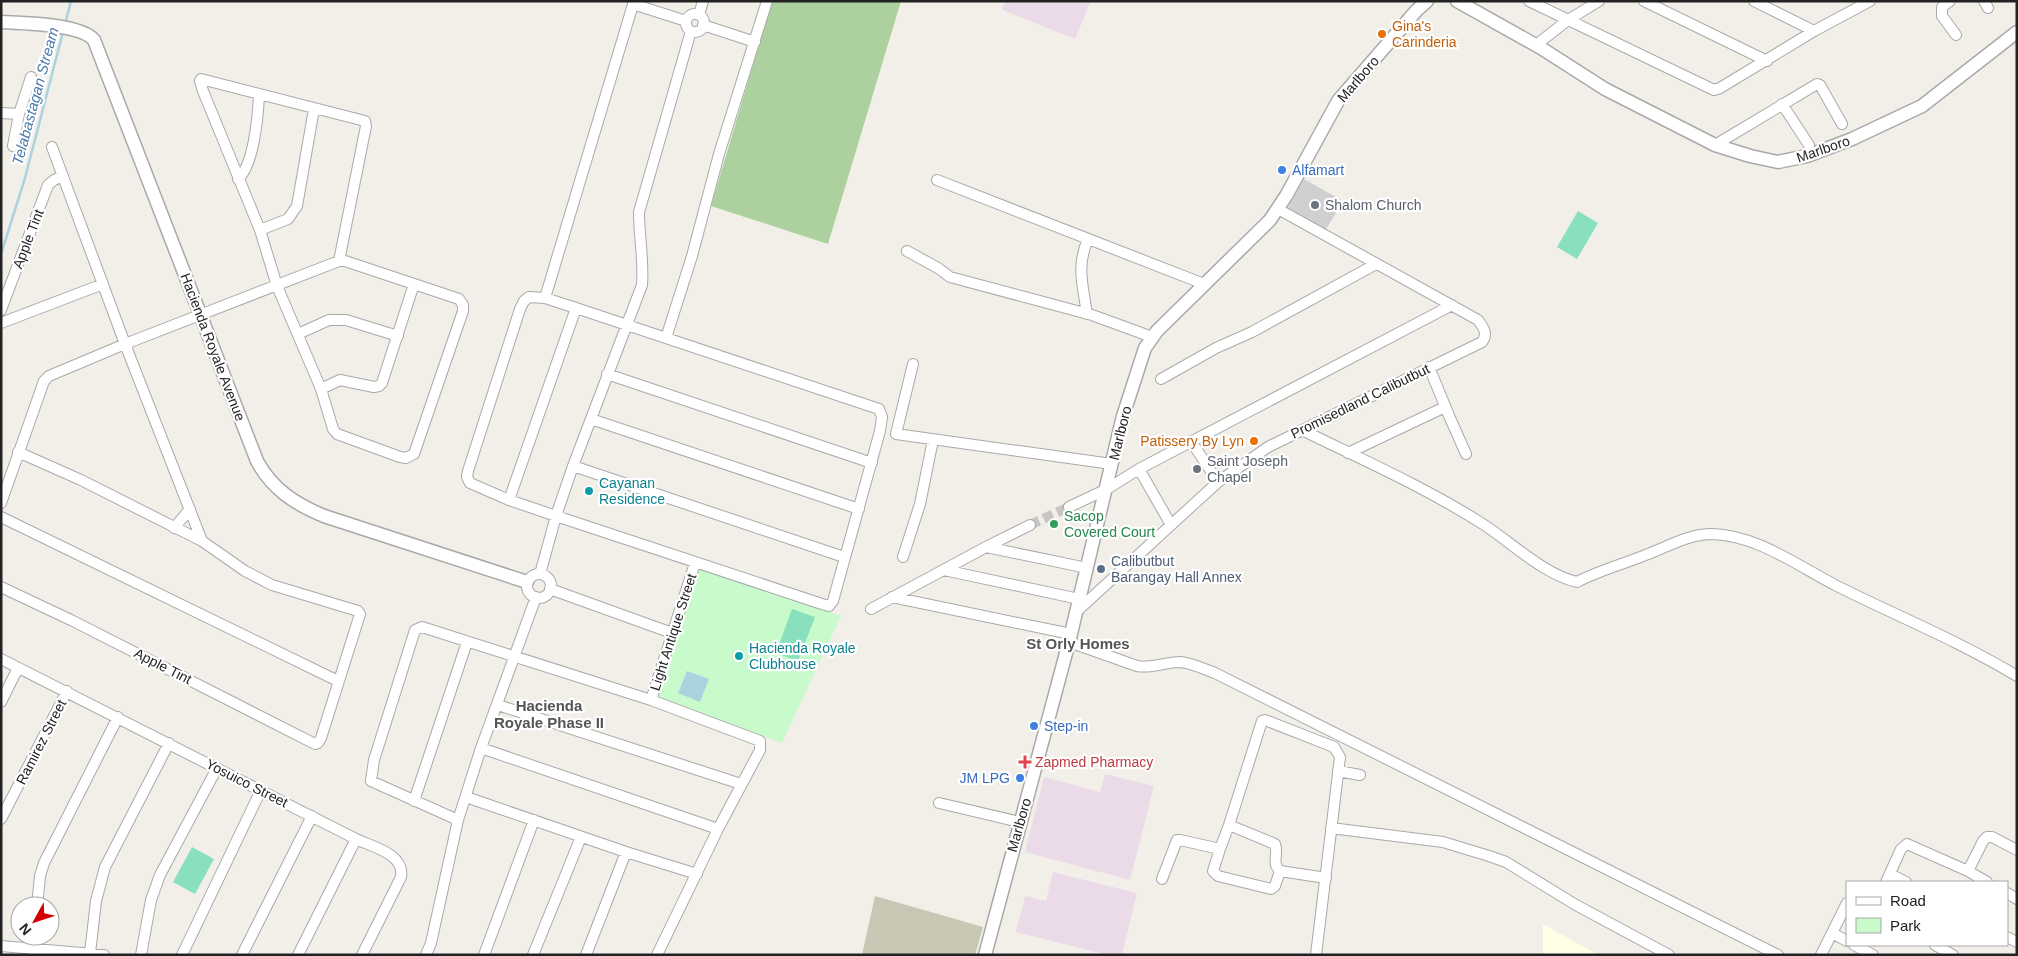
<svg xmlns="http://www.w3.org/2000/svg" width="2018" height="956" viewBox="0 0 2018 956" font-family="Helvetica,sans-serif">
	<rect width="100%" height="100%" fill="#f2efe9"/>
	<path fill="#ebdbe8" d="M1005,1H1091L1075,39L1002,10Z
		M1105,774L1154,786L1130,880L1025,852L1044,777L1100,792Z
		M1053,872L1137,893L1122,955H1108L1016,932L1025,896L1046,901Z"/>
	<path fill="#ffffe5" d="M1543,924L1598,955H1543Z"/>
	<path fill="#d0d0d0" d="M1304,179L1343,201L1325,231L1287,210Z"/>
	<path fill="#c7c7b4" d="M875,896L983,927L975,955H862Z"/>
	<path fill="#add19e" d="M772,1H901L828,244L711,206Z"/>
	<path fill="#c8facc" d="M694,564L841,616L782,743L650,697Z"/>
	<path fill="#88e0be" d="M1578,211L1598,223L1577,259L1557,247Z
		M792,609L815,617L798,661L776,653Z
		M192,847L214,859L195,894L173,882Z"/>
	<path fill="#aad3df" d="M687,671L709,679L700,702L678,693Z"/>
	<g fill="none" stroke-linecap="round" stroke-linejoin="round">
		<path stroke="#aad3df" stroke-width="2.5" d="M65,24L71,1
			M1,254L25,178L63,32"/>
		<path stroke="#c8c6c1" stroke-width="10" stroke-dasharray="10 5" stroke-linecap="butt" d="M1030,525L1069,507"/>
		<defs>
			<path id="minor" d="M1529,1L1714,90L1720,88L1814,31L1870,1
				M1644,1L1767,61
				M1754,1L1814,31
				M1950,1L1942,7V16L1956,35
				M1984,1L1988,8
				M633,4L686,21
				M686 23a9 9 0 1 1 18 0a9 9 0 1 1-18 0Z
				M699,15L703,1
				M703,25L755,42
				M1536,45L1568,20L1599,1
				M1782,104L1809,145
				M1,113L19,114
				M1715,145L1817,84L1820,85L1842,124
				M13,146L19,114L31,77
				M238,179C254,165 258,116 259,95
				M937,180L1204,284
				M260,230L288,219L297,206L314,109
				M907,251L938,268L950,277L1092,315L1152,337
				M529,297L545,298L576,308L879,409L882,417L880,431L833,601L829,606L822,604L556,516L509,500L470,483L467,477L468,471L520,309L524,301Z
				M545,298L634,1
				M1,310L48,185L54,180L63,176
				M1087,314C1083,286 1076,266 1088,239
				M1,323L103,284
				M298,334L329,320H346L398,336
				M666,338L692,256L719,154L767,1
				M913,364L896,434L1112,464
				M1429,367L1450,418L1466,454
				M607,374L872,463
				M1161,379L1216,348L1252,332L1376,264
				M321,389L340,380L374,387L379,386L382,383L414,284
				M591,419L859,509
				M1302,430C1361,459 1422,486 1478,521C1508,539 1542,574 1577,582C1600,570 1624,564 1648,554C1669,546 1689,534 1712,534C1757,535 1798,566 1837,586C1897,616 1959,641 2017,676
				M1191,441L1218,482
				M18,452L81,480L202,541
				M1348,453L1445,407
				M573,466L844,557
				M1139,469L1171,525
				M509,500L576,308
				M1,503L44,381L49,376L125,344L339,261H345L459,299L463,305V311L414,454L406,458L400,457L337,434L333,429L321,389L277,286L260,230L203,91L200,81L201,79L365,121L366,126L339,261
				M1069,507L1107,489L1139,469L1452,305
				M1,517L338,681
				M174,528L190,509
				M986,547L1087,568
				M903,557L920,504L933,440
				M944,570L1079,599
				M540,574L556,516L573,466L642,285C644,261 639,237 639,212L691,31
				M527 586a12 12 0 1 1 24 0a12 12 0 1 1-24 0Z
				M1,587L73,621L315,744L318,743L321,738L360,614L358,611L272,585L245,571L202,541L125,344L52,147
				M550,589L672,633
				M892,597L1071,634
				M871,609L986,547L1030,525
				M1076,612L1218,482L1268,447L1482,342C1488,334 1484,328 1478,320L1278,209
				M1069,642L1137,666C1152,669 1165,662 1180,662C1192,663 1204,669 1215,673L1778,955
				M1,659L356,839C373,847 405,854 401,877L362,955
				M651,700L695,563
				M1,702L18,668
				M498,705L741,784
				M481,748L718,829
				M1338,771L1360,775
				M466,797L626,852L697,874
				M414,801L467,642
				M939,803L1020,822
				M1,819L67,691
				M458,820L481,748L536,597
				M1229,825L1262,721L1265,720L1334,747L1340,757L1316,955
				M1331,828L1443,842L1489,856L1506,862L1576,905L1669,955
				M1220,849L1213,871L1218,876L1271,889L1275,886L1280,871
				M1968,871L1983,841L1987,837H1992L2017,850
				M1890,874L1906,882
				M1162,879L1177,840H1180L1220,849L1229,825L1275,844C1279,854 1271,863 1280,871L1326,878
				M1886,882L1901,849L1907,844L1968,871L1987,882
				M2007,893L2017,899
				M37,906L40,876L44,863L118,717
				M1832,933L1847,941
				M2007,937L2017,942
				M1854,945L1873,955
				M1935,945L1953,955
				M1,946L104,955
				M90,953L96,901L105,867L169,743
				M33,955L35,936
				M141,955L151,900L160,875L217,768
				M182,955L261,790
				M242,955L312,816
				M298,955L356,839
				M426,955L431,943L458,820L371,781L374,760L415,630L422,627L651,700L760,741V750L718,829L657,955
				M484,955L534,820
				M533,955L581,837
				M586,955L626,852
				M1821,955L1847,903"/>
			<path id="tertiary" d="M1457,1L1541,48L1605,89L1715,145L1750,156L1778,162L1807,156L1852,139L1922,106L2017,32
				M1,22C23,23 81,24 94,40L257,461C272,489 295,504 324,516L527,582
				M985,955L1069,642L1123,416L1145,348L1157,331L1270,220L1286,196L1338,101L1416,11L1427,1"/>
		</defs>
		<use href="#minor" stroke="#a9a9a9" stroke-width="12"/>
		<use href="#tertiary" stroke="#a9a9a9" stroke-width="15"/>
		<use href="#minor" stroke="#fff" stroke-width="10"/>
		<use href="#tertiary" stroke="#fff" stroke-width="12"/>
	</g>
	<g fill="#e8710a" stroke="#fff" stroke-width="2">
		<circle cx="1382" cy="34" r="5"/>
		<circle cx="1254" cy="441" r="5"/>
	</g>
	<g fill="#3f7fe0" stroke="#fff" stroke-width="2">
		<circle cx="1282" cy="170" r="5"/>
		<circle cx="1034" cy="726" r="5"/>
		<circle cx="1020" cy="778" r="5"/>
	</g>
	<g fill="#6b7280" stroke="#fff" stroke-width="2">
		<circle cx="1315" cy="205" r="5"/>
		<circle cx="1197" cy="469" r="5"/>
	</g>
	<g fill="#0f9aa8" stroke="#fff" stroke-width="2">
		<circle cx="589" cy="491" r="5"/>
		<circle cx="739" cy="656" r="5"/>
	</g>
	<circle fill="#2e9e5b" stroke="#fff" stroke-width="2" cx="1054" cy="524" r="5"/>
	<circle fill="#5c6f8a" stroke="#fff" stroke-width="2" cx="1101" cy="569" r="5"/>
	<path fill="#e0444e" stroke="#fff" stroke-width="2" d="M1022.5 754.5h5v5h5v5h-5v5h-5v-5h-5v-5h5z"/>
	<g text-anchor="middle" dominant-baseline="central" stroke-width="4.5" stroke-linejoin="round" paint-order="stroke">
		<g font-size="14" fill="#c56008" stroke="#fff" text-anchor="start">
			<text x="1392" y="26">Gina's<tspan x="1392" dy="16">Carinderia</tspan></text>
			<text x="1244" y="441" text-anchor="end">Patissery By Lyn</text>
		</g>
		<g font-size="14" fill="#222" stroke="#fff">
			<text transform="translate(1358 79) rotate(-49)">Marlboro</text>
			<text transform="translate(1823 149) rotate(-19)">Marlboro</text>
			<text transform="translate(28 239) rotate(-69)">Apple Tint</text>
			<text transform="translate(213 347) rotate(69)">Hacienda Royale Avenue</text>
			<text transform="translate(1360 401) rotate(-26)">Promisedland Calibutbut</text>
			<text transform="translate(1120 433) rotate(-76)">Marlboro</text>
			<text transform="translate(673 632) rotate(-72)">Light Antique Street</text>
			<text transform="translate(163 666) rotate(27)">Apple Tint</text>
			<text transform="translate(41 742) rotate(-63)">Ramirez Street</text>
			<text transform="translate(247 783) rotate(27)">Yosuico Street</text>
			<text transform="translate(1019 825) rotate(-74)">Marlboro</text>
		</g>
		<g font-size="14" fill="#366cbe" stroke="#fff" text-anchor="start">
			<text x="1292" y="170">Alfamart</text>
			<text x="1044" y="726">Step-in</text>
			<text x="1010" y="778" text-anchor="end">JM LPG</text>
		</g>
		<g font-size="14" fill="#5b616d" stroke="#fff" text-anchor="start">
			<text x="1325" y="205">Shalom Church</text>
			<text x="1207" y="461">Saint Joseph<tspan x="1207" dy="16">Chapel</tspan></text>
		</g>
		<g font-size="14" fill="#0d838f" stroke="#fff" text-anchor="start">
			<text x="599" y="483">Cayanan<tspan x="599" dy="16">Residence</tspan></text>
			<text x="749" y="648">Hacienda Royale<tspan x="749" dy="16">Clubhouse</tspan></text>
		</g>
		<g font-size="14" fill="#27864d" stroke="#fff" text-anchor="start">
			<text x="1064" y="516">Sacop<tspan x="1064" dy="16">Covered Court</tspan></text>
		</g>
		<g font-size="14" fill="#4e5e75" stroke="#fff" text-anchor="start">
			<text x="1111" y="561">Calibutbut<tspan x="1111" dy="16">Barangay Hall Annex</tspan></text>
		</g>
		<g font-size="14" fill="#be3a42" stroke="#fff" text-anchor="start">
			<text x="1035" y="762">Zapmed Pharmacy</text>
		</g>
		<g font-size="15" font-style="italic" fill="#4a7aab" stroke="#fff">
			<text transform="translate(35 96) rotate(-75)">Telabastagan Stream</text>
		</g>
		<g font-size="15" font-weight="bold" fill="#555" stroke="#fff">
			<text x="1078" y="643">St Orly Homes</text>
			<text x="549" y="705">Hacienda<tspan x="549" dy="17">Royale Phase II</tspan></text>
		</g>
	</g>
	<rect width="2018" height="956" fill="none" stroke="#222222" stroke-width="5"/>
	<rect x="1846" y="881" width="162" height="65" fill="#ffffff" stroke="#a7a7a7"/>
	<rect x="1856" y="897" width="25" height="8" fill="#ffffff" stroke="#a7a7a7"/>
	<text x="1890" y="906" font-size="15" fill="#222222">Road</text>
	<rect x="1856" y="918" width="25" height="15" fill="#c8facc" stroke="#a7a7a7"/>
	<text x="1890" y="931" font-size="15" fill="#222222">Park</text>
	<g transform="translate(35 921) rotate(230)"><circle r="24" fill="#ffffff" stroke="#a7a7a7"/>
	<path d="M0-4L9 19L0 12L-9 19Z" fill="#d40000"/>
	<text y="-8" font-size="14" font-weight="bold" text-anchor="middle" fill="#222222">N</text>
	</g>
</svg>
